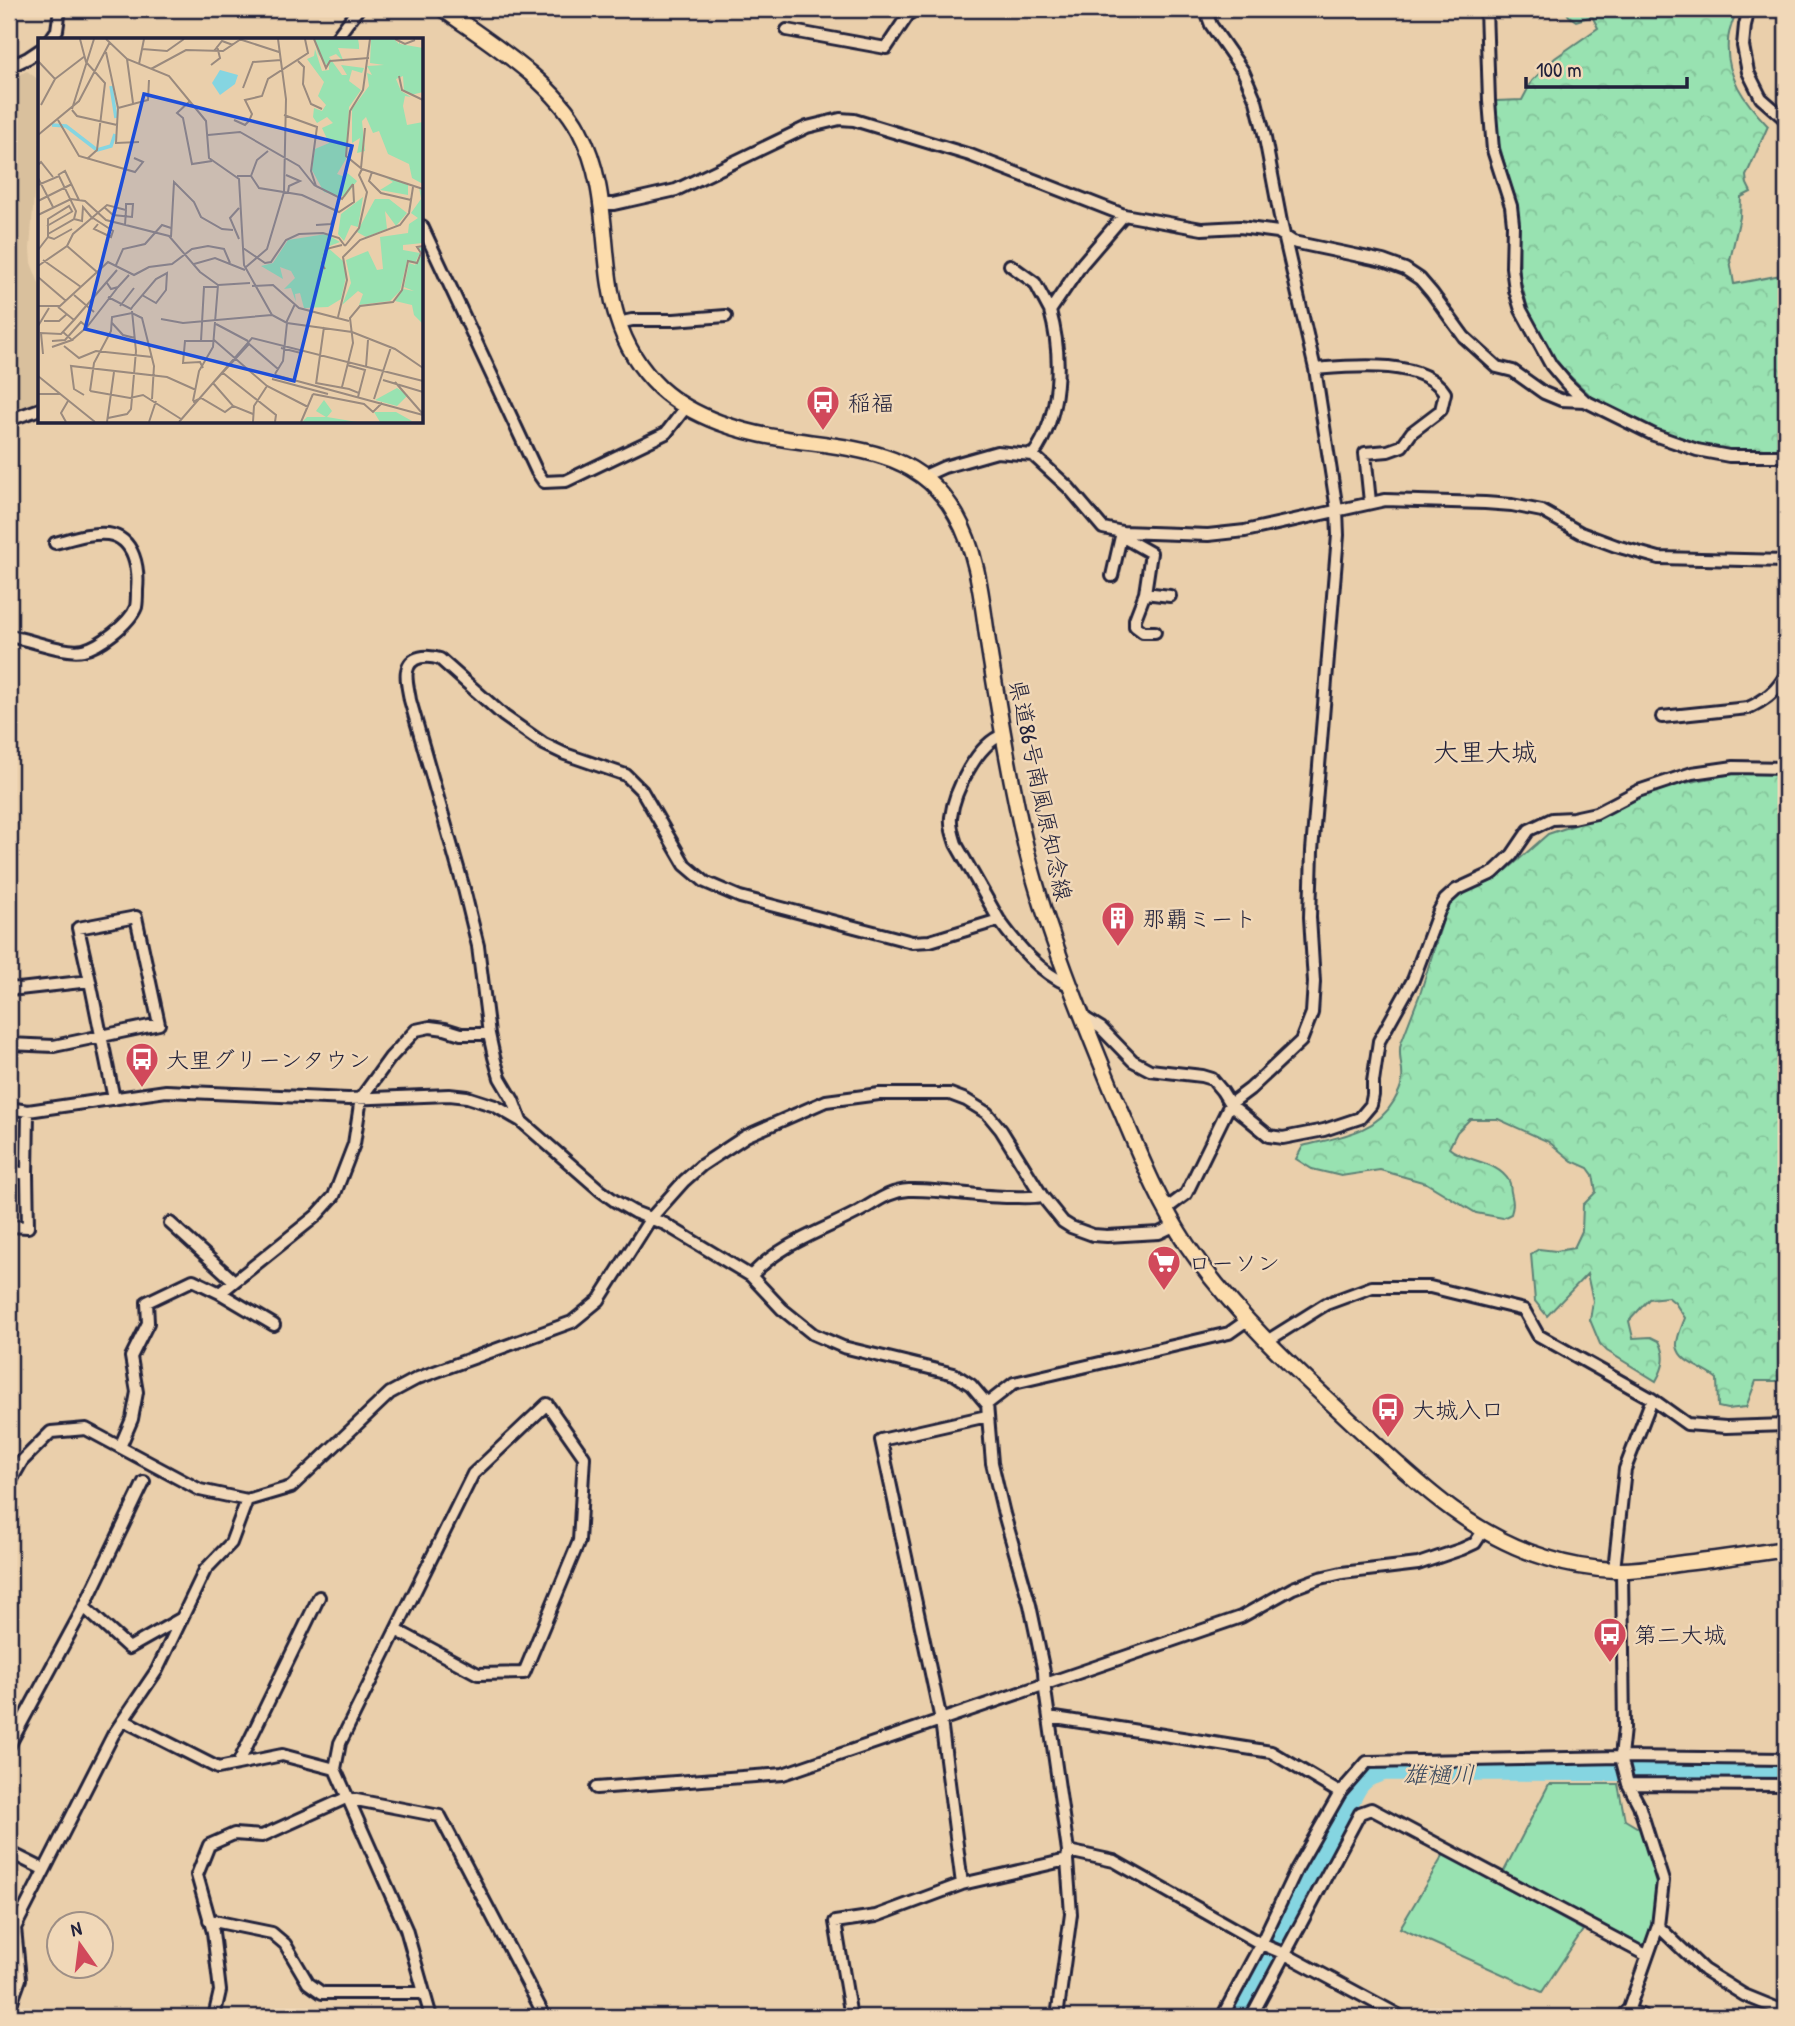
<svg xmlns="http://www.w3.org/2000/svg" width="1795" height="2026" viewBox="0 0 1795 2026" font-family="'Patrick Hand','Klee One',sans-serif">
	<defs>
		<pattern id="forest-crowns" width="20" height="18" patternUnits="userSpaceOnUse" patternTransform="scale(1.75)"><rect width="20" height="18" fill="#98e2b1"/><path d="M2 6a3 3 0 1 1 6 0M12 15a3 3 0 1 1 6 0" fill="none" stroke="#83c299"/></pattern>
	</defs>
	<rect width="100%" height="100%" fill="#eacfab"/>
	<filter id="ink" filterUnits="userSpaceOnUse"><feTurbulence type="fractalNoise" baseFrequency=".0143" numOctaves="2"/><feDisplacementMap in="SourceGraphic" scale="14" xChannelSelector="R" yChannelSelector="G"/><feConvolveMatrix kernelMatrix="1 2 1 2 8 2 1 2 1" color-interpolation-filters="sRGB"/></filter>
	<g filter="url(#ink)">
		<path fill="#d9c09d" d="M27,71L40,81V184L34,194L30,249L31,263L40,286V405L9,416V79Z"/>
		<path fill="#98e2b1" stroke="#5d8276" stroke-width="2" d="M1549,1784H1618L1625,1820L1643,1831C1648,1847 1654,1863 1658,1879C1662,1897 1652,1932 1643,1948L1503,1873Z
			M1444,1854L1583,1930L1542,1992L1400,1928Z"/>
		<path fill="url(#forest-crowns)" stroke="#5d8276" stroke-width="2" d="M1565,9H1737C1734,19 1728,31 1728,41C1725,76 1745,102 1768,126L1746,176L1747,184L1751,192L1741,197L1740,217L1730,260L1734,284L1786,274V451L1731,452L1660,433L1592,397L1555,362L1529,314L1520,277L1518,213L1497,136L1496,101L1522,100L1532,81L1555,58L1598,28L1592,16L1576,21L1569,16Z
			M1758,769L1786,771V1381H1756L1746,1407L1727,1409L1718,1407L1717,1379C1706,1368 1680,1364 1677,1346C1676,1338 1682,1326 1685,1318L1675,1303L1668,1297L1649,1299L1629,1321L1633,1338L1651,1337L1659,1341C1667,1356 1664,1367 1656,1381L1607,1351L1600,1344L1590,1320L1593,1301L1587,1274L1547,1316L1535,1301L1531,1254L1539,1249L1556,1251L1574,1248L1582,1231L1583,1205L1596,1192L1593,1175L1588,1168L1572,1161L1549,1142L1498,1119H1470L1457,1132L1449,1148C1465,1162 1497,1160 1509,1181C1511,1184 1510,1188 1511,1192C1513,1201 1514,1205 1511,1214L1503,1218L1476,1213L1426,1183L1380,1170L1341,1176L1312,1169L1296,1159L1303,1146C1337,1137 1375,1134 1394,1101C1398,1094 1401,1088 1402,1081C1404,1068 1397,1056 1401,1043L1421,991L1447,907L1460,895L1507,870L1548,834L1599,817L1649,790Z"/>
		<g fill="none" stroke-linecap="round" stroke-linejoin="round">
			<path stroke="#85d5e1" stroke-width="19" d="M1236,2017L1355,1792C1362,1779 1370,1775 1385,1771L1786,1772"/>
			<defs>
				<path id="minor" d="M1486,9L1489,101L1493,150L1511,206L1513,224L1512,267L1515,290L1521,310L1551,365L1567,384L1585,401L1654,435L1697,450L1729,456H1786
					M1749,9L1745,25L1743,46L1748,72L1761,98L1786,120
					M787,30L886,48L912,9
					M50,40L57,30L60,9
					M335,40L358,9
					M9,67L28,58L40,50
					M600,204H614L676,190L807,127L840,119L854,120L970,155L1124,215L1202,229L1240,227L1278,232L1293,242L1383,261L1405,269L1420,279L1432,293L1464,337L1497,367L1513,371L1544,393L1561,400L1585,401
					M422,226L537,472L544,482L566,481L666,433L686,407
					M1010,265L1035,283L1050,311
					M618,323L632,320H674L726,316
					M1315,369C1351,366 1422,358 1445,393L1441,410L1412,432L1402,446L1388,451L1365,453L1370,502
					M9,420L40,409
					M1033,455C1061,416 1063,357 1050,311L1082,264L1124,215
					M924,476L944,467L997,452L1033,455L1069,488L1103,528L1122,532L1208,535L1245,531L1385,500L1485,503L1512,505L1542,511L1581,533L1616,546L1659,558L1786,561
					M1121,536L1151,553L1145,593L1135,619V626L1143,632H1155
					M1112,576L1122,532
					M1145,593L1170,596
					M9,636C29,639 65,654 83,650C99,647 130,623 136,607C137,602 137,595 137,590C139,569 135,538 108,534C91,532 71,539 55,543
					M1662,717L1748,708C1764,701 1778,690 1786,674
					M1003,735C978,743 954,791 951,817C950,826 953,835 956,844L999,920C1017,945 1040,973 1069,985
					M9,987L19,989L90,981L114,1099
					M1083,1017L1101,1028L1133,1061L1150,1070L1202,1076L1212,1079L1222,1091L1230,1104L1269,1136L1283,1138L1324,1130L1360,1118L1371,1105L1373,1095V1082L1379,1041L1413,980L1439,911L1445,900L1456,890L1493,873L1512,855L1529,830L1552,819L1573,818L1596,813L1638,791L1692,773L1734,767L1786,768
					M9,1044L54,1046L159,1024L136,917L78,928L90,981
					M9,1108L28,1111L166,1091L348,1099L449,1095L467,1097L495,1106L521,1121L601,1191L615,1201L634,1212L665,1224L751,1276L782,1309L813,1334L843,1347L954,1374L971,1385L987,1404L992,1463L1004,1514L1030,1605L1044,1672L1045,1690L1068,1851L1067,1860L1071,1914L1057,2017
					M521,1121L513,1100L500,1078L494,1057L489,1034L478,946L464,889L410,700C409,692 405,679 407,671C410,655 428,655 440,659L504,716L544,744L565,754L626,775L642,791L685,865L705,882L740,897L912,942L930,941L999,920
					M9,1171L27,1174L28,1227L9,1226
					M27,1174L28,1111
					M1166,1209L1186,1194L1230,1104L1250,1089L1301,1041L1312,1013L1314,982L1310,917L1312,851L1338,535L1337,510L1315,369L1281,222L1264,133L1256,101L1243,71L1211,25L1205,9
					M170,1223L234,1281
					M751,1276C778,1245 820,1232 856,1213C874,1204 887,1191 909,1190C942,1189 977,1197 1010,1197C1021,1197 1032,1198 1042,1196
					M220,1293L274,1325
					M1267,1341L1326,1304L1372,1287H1430L1524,1310L1538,1335L1652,1399L1687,1424L1726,1427L1786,1425
					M987,1404L1014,1383L1229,1333L1246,1321
					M120,1447L132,1419L137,1392L131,1357L148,1323L147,1302L193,1280L220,1293L316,1216L334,1196L354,1144L361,1098L390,1058L416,1030L430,1027L445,1029L461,1034H489
					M9,1484L22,1461L51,1432L86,1429L200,1490L247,1500L291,1487L390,1393L418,1378L572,1322L599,1300L651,1218L684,1181L702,1165L746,1136L826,1101L879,1094H950L966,1100L987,1113L1001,1130L1042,1196L1063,1222L1071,1227L1093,1235L1107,1236L1159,1233L1176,1225
					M1614,1570L1625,1469L1652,1399
					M1622,1570L1624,1728L1621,1757L1628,1784L1639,1805L1663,1881L1658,1926L1626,2017
					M84,1607L129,1648L182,1618L205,1570L231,1543L247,1500
					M1049,1717L1271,1752L1340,1793
					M123,1720L218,1768L282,1755L335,1769L340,1743L473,1474L547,1404L584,1457L579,1541L524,1673L478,1674L396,1630
					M9,1746L84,1607L144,1482
					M238,1764L319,1597
					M335,1769L406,1929L431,2017
					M1628,1784L1786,1785
					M596,1788L783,1774L1241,1617L1293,1588L1320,1578L1342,1573L1418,1564L1462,1549L1475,1543L1483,1531
					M1068,1851L1114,1861L1261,1944L1285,1954L1402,2017
					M9,1852L43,1869
					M962,1884L941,1720L881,1440L987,1416
					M209,1920L272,1933L285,1944L308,1983L322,1993H424
					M1658,1926L1704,1970L1744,1995L1786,2012
					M11,2004L20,1979L15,1928L113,1735L157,1670L182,1618
					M214,2017L220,1991L213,1932L197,1875L209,1845L234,1834L262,1836L346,1798L440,1816L545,2017
					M851,2017L835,1922L876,1916L962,1884L1067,1860
					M1222,2017L1261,1944L1296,1870L1340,1793L1367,1762L1621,1757L1786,1759
					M1251,2017L1360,1813L1371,1809L1646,1955"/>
				<path id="major" d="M443,9C488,42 552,80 579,130C625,215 581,313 660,388C693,418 743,433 786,439C853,449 919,449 956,515C979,555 982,604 989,649C1000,717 1011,785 1027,852C1048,934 1080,1012 1112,1090C1135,1142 1155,1197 1187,1245C1237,1318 1303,1377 1368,1437C1422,1487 1475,1537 1547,1558C1568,1565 1593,1569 1615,1570C1638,1571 1661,1566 1684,1563C1718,1559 1752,1554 1786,1549"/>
				<path id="highway" d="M1627,2014L1640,2017"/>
			</defs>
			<use href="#minor" stroke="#22223b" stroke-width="16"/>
			<use href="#major" stroke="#22223b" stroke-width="19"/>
			<use href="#highway" stroke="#22223b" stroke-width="21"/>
			<use href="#minor" stroke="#f1d8b8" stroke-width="10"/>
			<use href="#major" stroke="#fcdcac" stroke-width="14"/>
			<use href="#highway" stroke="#fcdcac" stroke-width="16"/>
		</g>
	</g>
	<defs>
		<symbol id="bus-pin" viewBox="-11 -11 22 30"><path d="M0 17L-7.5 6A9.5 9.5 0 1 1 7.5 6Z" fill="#d1495b" stroke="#f1d8b8"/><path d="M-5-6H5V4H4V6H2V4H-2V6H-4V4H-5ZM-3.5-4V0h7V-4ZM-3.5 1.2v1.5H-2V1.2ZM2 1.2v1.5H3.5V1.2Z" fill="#fff"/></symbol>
		<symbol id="building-pin" viewBox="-11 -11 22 30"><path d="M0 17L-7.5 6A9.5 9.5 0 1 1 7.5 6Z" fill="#d1495b" stroke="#f1d8b8"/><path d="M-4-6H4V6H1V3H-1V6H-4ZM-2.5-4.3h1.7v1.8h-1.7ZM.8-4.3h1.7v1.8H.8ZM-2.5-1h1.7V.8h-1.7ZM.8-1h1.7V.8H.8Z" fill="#fff"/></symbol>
		<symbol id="supermarket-pin" viewBox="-11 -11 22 30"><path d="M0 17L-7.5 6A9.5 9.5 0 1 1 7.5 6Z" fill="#d1495b" stroke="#f1d8b8"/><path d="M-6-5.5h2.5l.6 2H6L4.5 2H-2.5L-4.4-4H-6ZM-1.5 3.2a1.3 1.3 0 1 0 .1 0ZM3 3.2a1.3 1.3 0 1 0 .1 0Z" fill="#fff"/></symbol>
	</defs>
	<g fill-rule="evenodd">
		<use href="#bus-pin" x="804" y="383" width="38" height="52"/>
		<use href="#building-pin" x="1099" y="899" width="38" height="52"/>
		<use href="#bus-pin" x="123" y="1040" width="38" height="52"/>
		<use href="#supermarket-pin" x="1145" y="1243" width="38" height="52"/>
		<use href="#bus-pin" x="1369" y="1390" width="38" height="52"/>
		<use href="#bus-pin" x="1591" y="1615" width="38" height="52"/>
	</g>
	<g text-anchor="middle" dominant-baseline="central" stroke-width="5" stroke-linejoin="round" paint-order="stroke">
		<g font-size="23" fill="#22223b" stroke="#f1d8b8" text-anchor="start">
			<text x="848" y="402">稲福</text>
			<text x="1142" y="918">那覇ミート</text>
			<text x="166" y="1059">大里グリーンタウン</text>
			<text x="1188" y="1262">ローソン</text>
			<text x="1412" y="1409">大城入口</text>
			<text x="1634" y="1634">第二大城</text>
		</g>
		<g font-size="23" fill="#22223b" stroke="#f1d8b8">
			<text transform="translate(1041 790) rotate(78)">県道86号南風原知念線</text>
		</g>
		<g font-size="24" font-style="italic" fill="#36465c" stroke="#f1d8b8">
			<text x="1439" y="1774">雄樋川</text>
		</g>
		<g font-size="26" fill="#22223b" stroke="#f1d8b8">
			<text x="1485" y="751">大里大城</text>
		</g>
	</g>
	<g transform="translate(38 38)">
		<rect width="385" height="385" fill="#eacfab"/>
		<path d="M276,1H320L321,7V11L300,10L306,24L298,16L291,19L304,37H309L303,27L326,30L324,35L314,32L311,43L323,52L311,69L308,121L299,136L307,139V133L319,143L307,159L286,154L274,132L277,111L291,105L284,90L295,85L289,79L279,85L275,79L276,70L284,73L288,67L280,58L286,44L269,21L276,18L277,11L284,33L291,32V24L290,29L280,16ZM333,1H356L361,6V1L362,6L385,10V54L373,57L366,53L365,38L358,41L363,53L373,59L367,58L365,68L369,87L385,84V146L374,140L371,126L350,116L341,93L335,95L328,79L324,83L327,113L319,115L322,100L314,105V71L331,48L329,35L334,37L329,28L346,27L332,25ZM347,139L370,146V157L342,152L355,144ZM381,149L385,154V205L365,207V212L382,215L377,225L369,223L362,253L352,263L321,267L325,256L320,253L304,267L313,245L308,222L330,213L339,232L345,231L342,199L370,195L371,186L380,180L373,175L383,161ZM325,159L320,189L313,187L306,203L300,196L303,176ZM337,161H351L369,175L358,188L347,173L349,191L328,199L319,194ZM288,196L302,204L289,209L305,223L308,239L303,261L290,269L266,270L262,255L257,256L258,264L253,250L246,251L257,240L253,233L242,229L245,241L223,228L235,225L250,202ZM385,209V286L376,277L374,267L357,263L365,251L376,253L366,249L371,225L377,227L384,216L380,210ZM359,350L370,357L359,368L337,362ZM286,362L294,373L289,379L319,384H264L269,379H288L278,373ZM336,374H358L374,383L342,384Z" fill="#98e2b1"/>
		<path d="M182,32L200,37L197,46L182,57L174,45Z" fill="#85d5e1"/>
		<path fill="none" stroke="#85d5e1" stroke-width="3.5" d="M73,48L78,80M14,87L28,88L59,112L73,108L77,96"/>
		<path fill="none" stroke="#9a8a7e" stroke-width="2" d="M42,1L48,24L67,45L59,112L49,121M68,1L89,21L131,38L168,83L171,120L201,141L206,227L234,277L249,285L314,294L357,311L385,330M201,1L241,14M276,1L288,30L292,23L331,20M332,1L325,52L312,73L308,118L324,131L385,151M357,1L367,6L377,2M104,11L129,13L146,1M176,13L184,3L195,7M68,14L80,70L78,105L101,104M89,21L95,65M0,23L17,41L47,18M260,23L266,29L265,46L273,66L284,71M101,26L106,1M173,27L182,20L179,8M113,31L148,12L185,13L203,1M361,38L364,52L385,62M205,50L215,24L243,22M152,63L139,75L145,80L154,126L174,123M3,67L17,41M80,70L110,62L111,42M34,71L56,1M34,72L39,78L79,87M246,77L279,89L273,133L278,148L304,161L315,146M20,82L41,118L97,134L105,124L96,120M196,82L207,87L211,83L214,76L207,62L224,58L230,41L270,15L267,1M0,97L41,63L72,4M170,97L202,94L261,128L277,148M0,127L3,124L15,139M323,130L327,90M334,134L331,143L343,155L373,162M20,137L27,133L41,162M248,137L262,143L251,148L250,154M199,138H213L221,150L264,157L301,174L316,164L315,146M213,138L219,122L230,113M0,140L15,169M0,147L21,138L38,173L36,181L10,196M0,163L34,146M66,169L75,177L94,179L95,166H88V171M201,170L192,180L201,201M0,177L33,161L47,163L68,182L131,198L162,234L180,247M55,180L75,193L73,199L56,191L60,186M36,181L44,183L45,169L55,181M278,187L293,186L298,173M9,188L35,173M10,199L16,201L34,191M133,199L136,144L156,164L163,179L184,191L195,192M29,208L59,234M307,208L321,190L329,154L321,137L324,131M205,210L227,225L233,224L248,202L261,196L285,195L301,200L307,208M0,212L10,199V181L31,168L34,173M5,222L43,249M156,226L177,220L207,232M78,227L85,211L107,206L124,187L133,190M0,228L29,208L35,196L69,167L88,172L87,187M208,229L229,211L246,154L248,61L240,1M287,231L284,226L288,211L304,207M0,239L28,263M69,245L73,251L80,249L91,237M180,247L212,245M214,248L235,247L261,270L311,283M36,257L56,274M70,259L93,271L95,268L118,241L129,235L128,252L118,265L104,257M0,268H22L70,224L96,237L111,229L134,226L154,211L170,208L186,211L192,225M82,268L96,250M300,279L309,242L305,219L322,202L362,187L371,175L375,149M123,281L145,285L234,277M36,282L79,232M6,283H21L29,276M74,285L85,297L97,300M248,285L257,266M178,286L210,303M0,288L11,270M49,289L80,249M176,302L229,348L270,369M14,303L27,302L43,284L49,289L34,302M163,303L166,249H179M26,308L41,320L58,313L114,319M14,309L34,302L25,294M243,310L263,315L256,341M5,316L3,295L23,296L36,282L20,269M309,327L327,332L321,355M328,329L330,302M165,330L162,324L145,325L147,303H176M185,335L238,377L237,384M237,336L245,323L249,285M237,337L385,377M0,338L57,384M234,341L290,356M345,342L385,354M357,344L384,375M175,345L211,306L240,331M175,345L195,368L215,376M278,345L311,351L321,355L320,359M278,346L286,289M304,349L315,305L312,280L322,268L355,264L364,252L370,223L379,225L383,215L379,209L385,208M52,353L56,325L73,293L74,279L94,275L104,280L116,328L114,361M52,353L92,360L105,357L143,381M0,356H23M275,356L326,366L335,374L344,365M46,357L36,351L33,328L129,339L158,352M336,361L353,309M155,363L161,333L175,309L180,247M155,364L163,360L187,374L195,368M70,380L89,376L93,371L98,313L94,273M28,384L23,375L30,363M69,384L76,334M111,384L118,363M141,384L214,300L385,343M215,384L216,368L229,348M263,384L275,356"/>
		<path fill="#1d4ed8" fill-opacity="0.15" stroke="#1d4ed8" stroke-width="3.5" d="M106,56L314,108L256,343L47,291Z"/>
		<rect width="385" height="385" fill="none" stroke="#22223b" stroke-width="3.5"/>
	</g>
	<rect width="1795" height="2026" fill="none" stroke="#f1d8b8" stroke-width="35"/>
	<rect x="18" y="18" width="1760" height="1991" fill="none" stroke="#22223b" stroke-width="2.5" filter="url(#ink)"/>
	<g transform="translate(80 1945) rotate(346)"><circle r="33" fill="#f1d8b8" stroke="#9e8f86" stroke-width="2"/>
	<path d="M0-5L12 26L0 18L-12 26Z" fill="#d1495b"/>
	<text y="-10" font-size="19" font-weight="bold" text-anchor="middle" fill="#22223b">N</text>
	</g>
	<path d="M1526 77v10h161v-10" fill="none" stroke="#22223b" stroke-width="3.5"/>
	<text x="1536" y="77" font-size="21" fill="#22223b" stroke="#f1d8b8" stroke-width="5" paint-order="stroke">100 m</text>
</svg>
